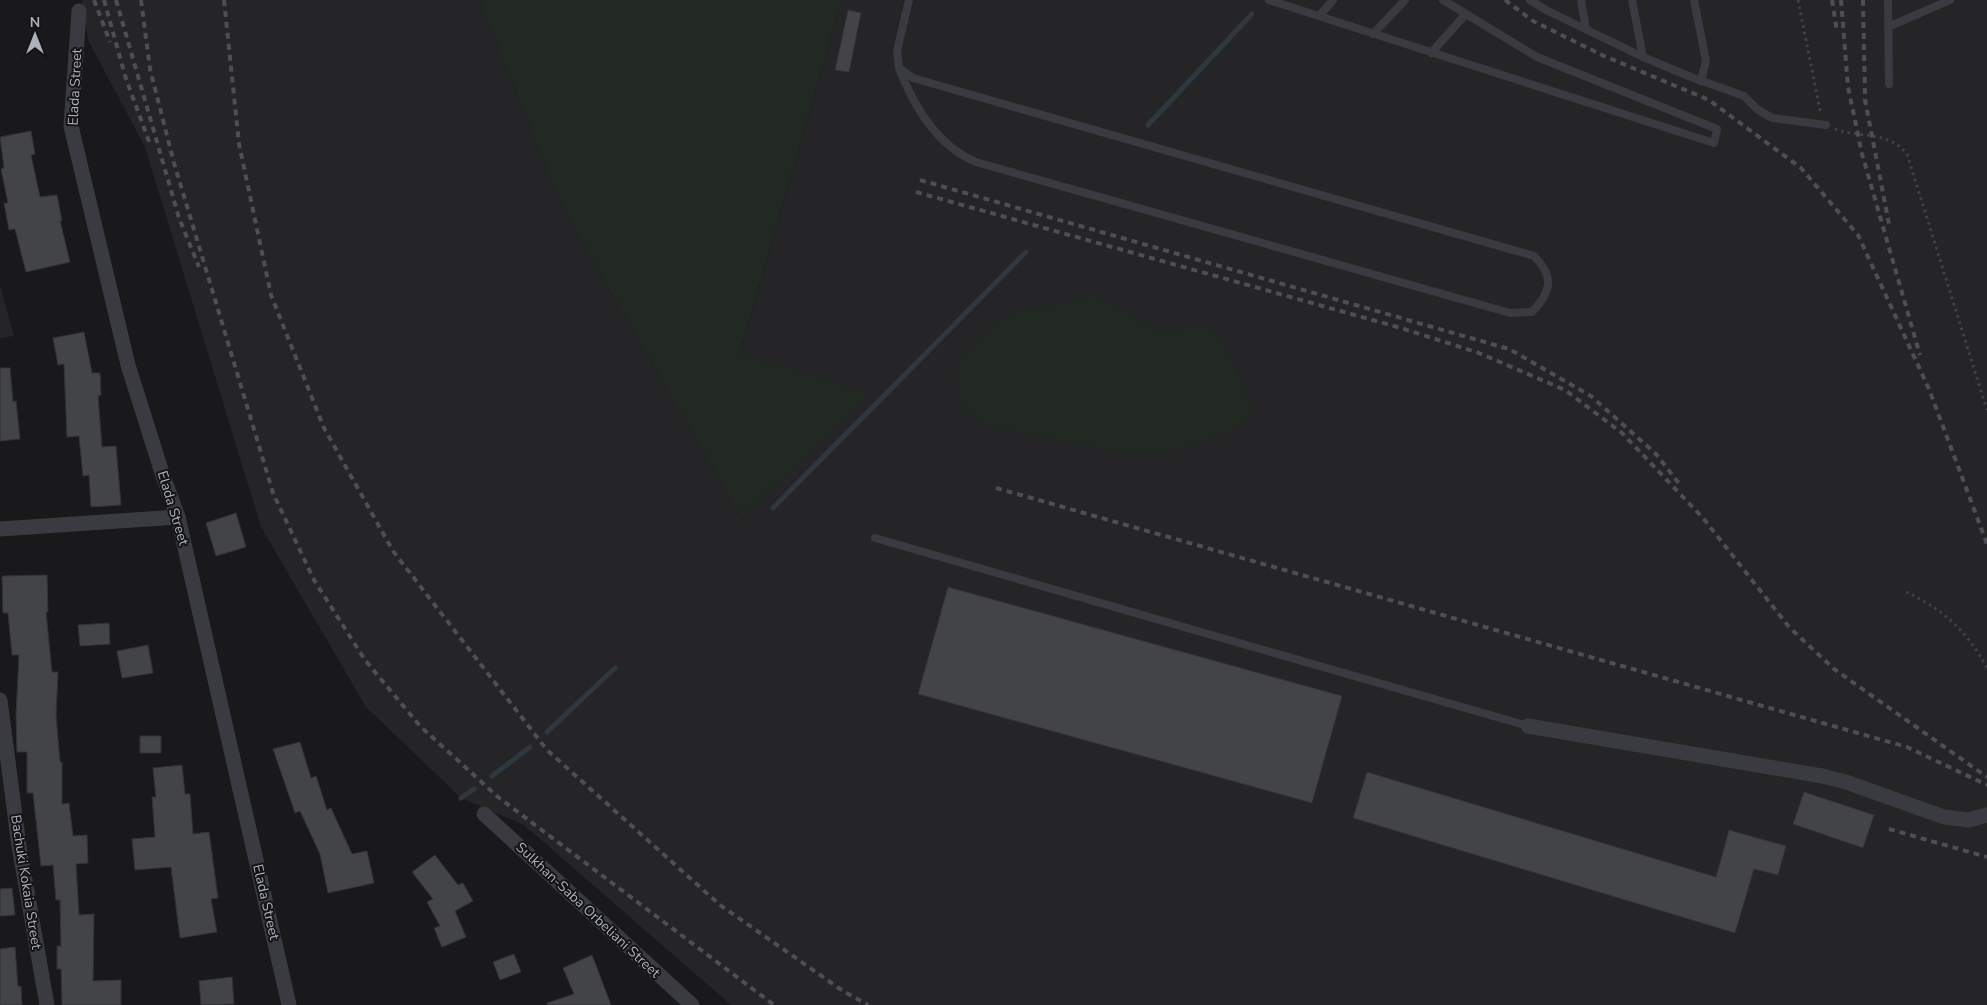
<svg xmlns="http://www.w3.org/2000/svg" width="1987" height="1005" viewBox="0 0 1987 1005" font-family="'Nunito Sans',sans-serif">
	<rect width="100%" height="100%" fill="#19191b"/>
	<path fill="#252528" d="M82,0H479L562,208L742,519L869,394L740,354L842,0H1987V1005H731L524,825L461,798L366,707L261,527L145,147L88,40Z
		M0,286L14,336L0,338Z"/>
	<path fill="#212922" d="M479,0H842L740,353L870,394L742,519L562,208Z
		M1086,297H1101L1159,332L1200,326L1214,330L1227,347L1253,410L1239,428L1184,449L1137,456L992,427L961,408L957,385L960,356L988,328L1021,307L1038,308Z"/>
	<g fill="none" stroke-linecap="round" stroke-linejoin="round">
		<path stroke="#2f383f" stroke-width="5" d="M1148,125L1252,14
			M773,508L1026,252
			M547,732L615,668
			M492,776L530,747
			M461,798L474,789"/>
	</g>
	<path fill="#434448" stroke="#333337" d="M848,10L861,13L849,72L835,70Z
		M31,131L35,154L31,155L40,197L57,195L62,221H60L70,262L26,272L15,229L9,230L4,203H8L1,169L4,168L0,137Z
		M84,332L92,373H100L101,395L98,396L102,447L116,446L121,505L91,507L89,475L83,476L79,436L67,437L64,364L58,365L53,338Z
		M0,368H10L13,402L16,401L20,439L0,441Z
		M236,513L246,547L216,556L206,523Z
		M47,575L48,612H46L52,672H58L56,715L60,762H62V804L69,803L73,836L87,835L88,863L76,864L79,915L94,914L93,981L121,980V1005H62L61,969H57V946H61L60,900H56L53,865L41,866L33,793H27V752H17L16,716L19,655H12L8,613H3L2,576Z
		M948,587L1342,696L1312,803L918,694Z
		M109,623L110,644L80,646L78,625Z
		M148,645L153,673L122,678L117,651Z
		M140,736H161V753H140Z
		M300,742L311,778L316,776L327,810L331,808L352,854L367,851L374,883L328,893L320,854L300,811L295,813L273,749Z
		M182,765L185,794H190L193,834L209,832L218,898L211,899L217,932L180,938L171,867L135,870L132,839L155,837L152,797H156L153,768Z
		M1367,772L1716,877L1729,830L1786,846L1778,875L1754,869L1735,933L1353,818Z
		M1804,792L1874,815L1863,848L1793,824Z
		M435,855L458,885L463,883L473,901L455,911L466,937L442,947L434,928L440,926L427,902L433,899L412,872Z
		M12,888L15,915L0,916V889Z
		M15,947L18,987L21,986L22,1005H0V949Z
		M514,954L521,972L500,980L493,962Z
		M592,955L611,1005H548L547,1003L574,994L563,968Z
		M232,977L234,1004L201,1005L199,981Z"/>
	<g fill="none" stroke-linecap="round" stroke-linejoin="round">
		<path stroke="#404247" stroke-width="3" stroke-dasharray="2.5 4" stroke-linecap="butt" d="M1798,0L1821,115
			M1835,129C1859,138 1889,131 1907,154L1987,410
			M1906,592C1943,609 1968,632 1987,668"/>
		<path stroke="#3a3b40" stroke-width="8" d="M1269,0L1714,143L1717,129L1537,57L1443,0
			M1530,0L1546,10L1643,57L1691,77L1744,96L1757,109L1772,118L1826,125
			M1581,0L1586,29
			M1632,0L1643,57
			M1694,0L1706,61L1701,81
			M1888,0L1889,84
			M1319,16L1333,0
			M1888,27L1950,0
			M1373,34L1405,0
			M1431,53L1465,15
			M899,68C914,107 937,146 976,162L1510,313L1532,312C1551,292 1555,277 1534,256L913,78L899,68L897,51L909,0
			M875,538L1528,726"/>
		<path stroke="#3a3b40" stroke-width="15" d="M79,11L71,126L128,365L163,476L178,517L289,1005
			M0,529L178,517
			M0,700L19,846L47,1005
			M1528,726L1822,776L1846,782L1944,817L1969,820L1987,815
			M484,814L692,1005"/>
		<path stroke="#4d4f55" stroke-width="4" stroke-dasharray="6 5" stroke-linecap="butt" d="M94,0L110,42
			M104,0L126,79L150,144
			M116,0L179,218L199,267
			M141,0L150,69L174,163L250,416L273,493L314,580L365,660L420,726L498,797L774,1005
			M224,0L239,144L271,295L324,428L393,551L547,750L720,905L843,991L868,1005
			M1505,0L1533,21L1604,56L1709,100L1801,168L1858,235L1929,389L1987,544
			M1832,0L1837,31
			M1841,0L1848,87L1862,154L1920,355
			M1863,0L1865,100L1889,224
			M920,180L1509,349L1591,396L1656,454L1681,486
			M916,192L1401,328L1479,353L1565,390L1622,433L1703,518L1789,627L1834,669L1987,777
			M996,488L1907,747L1987,785
			M1889,829L1987,857"/>
	</g>
	<g text-anchor="middle" dominant-baseline="central" stroke-width="4" stroke-linejoin="round" paint-order="stroke">
		<g font-size="14" fill="#acb0ba" stroke="#141416">
			<text transform="translate(75 87) rotate(-87)">Elada Street</text>
			<text transform="translate(173 508) rotate(73)">Elada Street</text>
			<text transform="translate(26 882) rotate(81)">Bachuki Kokaia Street</text>
			<text transform="translate(266 902) rotate(77)">Elada Street</text>
			<text transform="translate(588 910) rotate(43)">Sulkhan-Saba Orbeliani Street</text>
		</g>
	</g>
	<g transform="translate(35 35)" stroke="#141416" stroke-width="4" paint-order="stroke">
	<path d="M0-4L9 19L0 12L-9 19Z" fill="#acb0ba"/>
	<text y="-8" font-size="14" font-weight="bold" text-anchor="middle" fill="#acb0ba">N</text>
	</g>
</svg>
